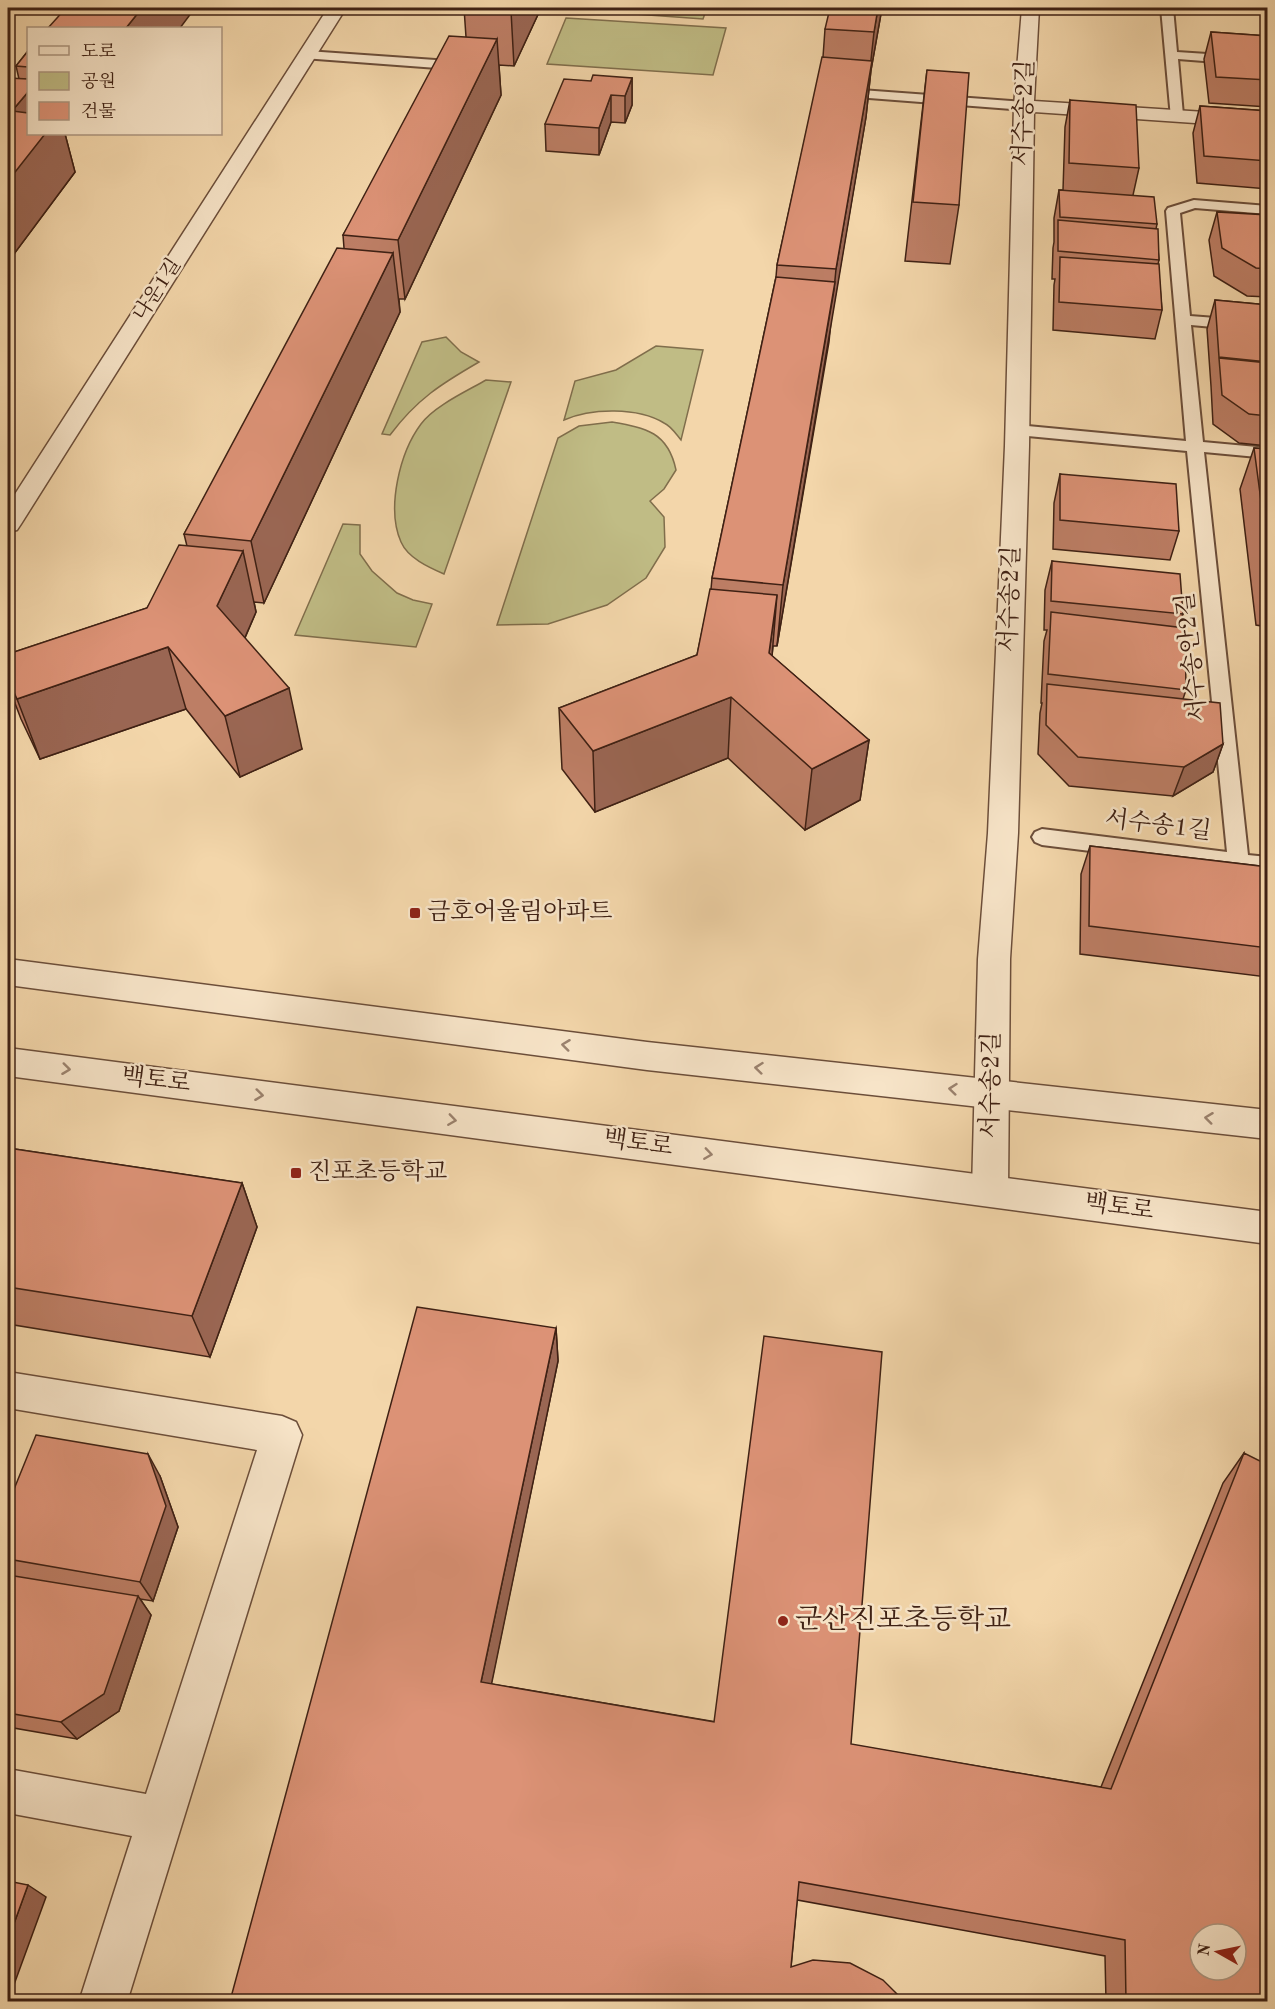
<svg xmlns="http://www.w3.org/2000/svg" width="1275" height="2009" viewBox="0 0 1275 2009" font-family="'Old Standard TT','Noto Serif KR',serif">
	<rect width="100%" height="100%" fill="#f3d6aa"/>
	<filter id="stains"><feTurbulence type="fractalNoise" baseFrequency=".00333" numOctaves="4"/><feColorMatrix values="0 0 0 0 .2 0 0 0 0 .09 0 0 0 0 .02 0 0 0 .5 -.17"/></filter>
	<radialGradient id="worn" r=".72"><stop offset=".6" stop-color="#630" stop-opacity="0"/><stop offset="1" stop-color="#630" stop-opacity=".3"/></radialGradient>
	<path fill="#c0bc85" stroke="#806e4c" stroke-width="1.5" d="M568,8H707L703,19L567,9Z
		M566,18L726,28L713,75L547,64Z
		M446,337L461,352L479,362C441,384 417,399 390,435L382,434L422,342Z
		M656,346L703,350L681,440C676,434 671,426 664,423C638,407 591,408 564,420L575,381L616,370Z
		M486,380L511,382L444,574C428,567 408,558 401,542C386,508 400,452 421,424C434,406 467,391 486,380Z
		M612,422C646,428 668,432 676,470L664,489L650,501L664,517L665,547L646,578L607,605L548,624L497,625L558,438L579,426Z
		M343,524L360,525V554L372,571L397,593L413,600L432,604L416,647L295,635Z"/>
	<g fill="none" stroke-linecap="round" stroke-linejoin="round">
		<defs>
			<path id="service" d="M1161,8H1173L1177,52L1268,58V66L1178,59L1183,115L1176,119L1171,118Z
				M307,51L464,62L470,66L464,70L303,58L301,55L303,52Z
				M861,90L1024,102L1031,106L1024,110L856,97L855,94L856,91Z
				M1194,200L1268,206V214L1195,208L1180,213L1190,316L1268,322V332L1191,325L1203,442L1268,448V458L1204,452L1248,855L1268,857V873L1042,845L1035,842L1032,837L1035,832L1042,829L1227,852L1187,451L1017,435L1009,430L1017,425L1186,441L1166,211L1168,208Z"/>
			<path id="minor" d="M328,8H346L21,524L17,530L8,532V505Z
				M1022,8H1039L1034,101L1268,116V128L1034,112L1029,446L1018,833L1010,959L1008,1191L1003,1202L990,1206L977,1202L972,1191L978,959L988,833L1005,446L1014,106Z
				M8,1372L282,1416L296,1422L302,1435L127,2002H79L132,1836L8,1813V1769L146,1794L257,1450L8,1408Z"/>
			<path id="tertiary" d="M8,959L647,1042L1268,1110V1139L647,1070L8,985Z
				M8,1048L1268,1212V1244L8,1076Z"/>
		</defs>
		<use href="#service" stroke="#6c4e3a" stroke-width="4"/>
		<use href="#minor" stroke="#6c4e3a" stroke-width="3"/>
		<use href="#tertiary" stroke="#6c4e3a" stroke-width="3"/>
		<use href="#service" fill="#f7e4c8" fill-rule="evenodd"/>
		<use href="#minor" fill="#f7e4c8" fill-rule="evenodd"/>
		<use href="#tertiary" fill="#f7e4c8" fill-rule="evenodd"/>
	</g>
	<path fill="#bd7e65" stroke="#3f2114" stroke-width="1.5" d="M464,8H541L514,66L499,65L501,95L405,299H399L400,312L264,603L254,602L256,612L245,638L302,749L240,777L186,709L40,759L21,719L8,685V654L147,608L187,546L184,534L344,248L343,235L466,37Z
		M882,8L871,70L866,117L831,321L829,342L777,646H773L772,656L869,740L860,800L805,830L728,758L595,812L562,769L559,708L697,655L711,589L712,578L776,277L777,265L823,57L825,29Z
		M1211,32L1268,36V107L1209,103L1204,59Z
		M28,51V134H65L75,172L8,262V78L19,79L16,66Z
		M927,70L959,205L950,264L905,261Z
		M632,78V105L625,123L611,122L599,155L546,151L545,124L591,81Z
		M1070,100L1139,168L1133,195L1157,224L1156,229L1159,260L1158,264L1162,310L1155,339L1053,330L1054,285L1055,279H1052L1053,248L1054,242V218L1059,190H1063L1065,127Z
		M1200,106L1268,111V189L1197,183L1193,133Z
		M1217,212L1268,215V297L1247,296L1214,276L1209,240Z
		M1215,300L1268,305V446L1239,443L1213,424L1211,386L1207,329Z
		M1254,448L1268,449V627L1256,625L1240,489Z
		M1060,474L1179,531L1170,560L1053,549L1054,503Z
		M1052,561L1183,614L1179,627L1186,690L1183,699L1223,744L1213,772L1173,796L1069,786L1038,754L1040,713L1042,703H1041L1044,641L1047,630H1044L1045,590Z
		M1090,846L1268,867L1267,977L1080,954L1081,874Z
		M8,1148L242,1183L257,1227L210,1357L8,1324Z
		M556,1328L558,1361L491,1684L1101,1787L1223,1483L1244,1453L1267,1846L1268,2001H1106L1105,1956L797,1900L791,1967L230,2001Z
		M160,1476L178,1527L153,1601L140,1599L151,1615L119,1711L77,1739L8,1727V1504Z"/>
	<path fill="#9a6653" stroke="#3f2114" stroke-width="1.5" d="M142,8H195L180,28H126Z
		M513,8H541L514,66L511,11Z
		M878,8H882L871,70L866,117L777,646L783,585L834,290L836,269L869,78L874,32Z
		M497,39L501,95L405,299L398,240Z
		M632,78V105L625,123V96Z
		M28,92V134H65L75,172L8,262V181L12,111Z
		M611,95V122L599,155V128Z
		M393,253L400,312L264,603L251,541Z
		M243,551L256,612L232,667L217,606Z
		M777,595L772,656L769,653Z
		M168,647L186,709L40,759L17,699Z
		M289,688L302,749L240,777L225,716Z
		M731,697L728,758L595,812L593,751Z
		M869,740L860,800L805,830L812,769Z
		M1223,744L1213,772L1173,796L1184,767Z
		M242,1183L257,1227L210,1357L192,1316Z
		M556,1328L558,1361L487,1706L481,1682Z
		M148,1454L160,1476L178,1527L153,1601L140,1582Z
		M138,1596L151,1615L119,1711L77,1739L61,1722Z
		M28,1885L46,1897L8,2001V1940Z"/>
	<path fill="#dc9276" stroke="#3f2114" stroke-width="1.5" fill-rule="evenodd" d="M66,8H142L126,28H48Z
		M464,8H513L511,11Z
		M830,8H878L874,32L825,29Z
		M1211,32L1268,36V80L1216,77Z
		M449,36L497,39L398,240L343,235Z
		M28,51V67L16,66Z
		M822,57L872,61L836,269L777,265Z
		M927,70L969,73L959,205L913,202Z
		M593,75L632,78L625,96L611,95L599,128L545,124L564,79L591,81Z
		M8,78L28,79V92L12,111L28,113V134H45L8,181Z
		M1070,100L1136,105L1139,168L1069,163Z
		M1200,106L1268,111V161L1204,156Z
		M1059,190L1154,197L1157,224L1060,217Z
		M1217,212L1268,215V269L1256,268L1222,248Z
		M1058,220L1158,229L1159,260L1058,251Z
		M337,248L393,253L251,541L184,534Z
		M1060,257L1159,264L1162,310L1059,302Z
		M776,277L835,282L783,585L712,578Z
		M1215,300L1268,305V362L1219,357Z
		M1219,358L1268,363V416L1249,414L1222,395Z
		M1254,448L1268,449V554Z
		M1060,474L1176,484L1179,531L1060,520Z
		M179,545L243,551L217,606L289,688L225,716L168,647L17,699L8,679V654L147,608Z
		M1052,561L1180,574L1183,614L1051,601Z
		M710,589L777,595L769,653L869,740L812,769L731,697L593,751L559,708L697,655Z
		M1051,612L1185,628L1186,690L1048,674Z
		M1047,684L1220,703L1223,744L1184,767L1078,757L1046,725Z
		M1090,846L1268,867V948L1089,926Z
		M8,1148L242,1183L192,1316L8,1287Z
		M417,1307L556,1328L481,1682L714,1722L764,1336L882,1352L851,1744L1111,1789L1244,1453L1268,1465V1843L1267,1846L1268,1860V2001H1126L1125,1940L799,1882L791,1967L813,1960L850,1963L883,1980L904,2001H230ZM1200,1934H1236V1970H1200Z
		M36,1435L148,1454L166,1506L140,1582L8,1559V1504Z
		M8,1575L138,1596L104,1694L61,1722L8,1713Z
		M8,1881L28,1885L8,1940Z"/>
	<defs><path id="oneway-chevron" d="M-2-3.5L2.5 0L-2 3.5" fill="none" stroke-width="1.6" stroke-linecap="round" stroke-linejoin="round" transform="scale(1.5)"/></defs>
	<g stroke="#9b826e">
		<use href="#oneway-chevron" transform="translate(566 1045) rotate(-173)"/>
		<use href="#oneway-chevron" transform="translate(759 1068) rotate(-174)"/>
		<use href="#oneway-chevron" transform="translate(66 1069) rotate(7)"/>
		<use href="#oneway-chevron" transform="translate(953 1089) rotate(-174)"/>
		<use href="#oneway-chevron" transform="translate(259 1095) rotate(7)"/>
		<use href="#oneway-chevron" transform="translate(1209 1118) rotate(-173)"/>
		<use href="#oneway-chevron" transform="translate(452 1120) rotate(8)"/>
		<use href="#oneway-chevron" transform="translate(708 1154) rotate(8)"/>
	</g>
	<g fill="#8f2418" stroke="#f7e4c8" stroke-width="2">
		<rect x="409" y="907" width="12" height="12" rx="3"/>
		<rect x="290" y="1167" width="12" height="12" rx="3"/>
		<circle cx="783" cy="1621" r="6"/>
	</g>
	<g text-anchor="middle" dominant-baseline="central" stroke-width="5" stroke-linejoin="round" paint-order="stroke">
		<g font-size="20" fill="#3f2114" stroke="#f7e4c8">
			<text transform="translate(158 290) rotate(-57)">나운1길</text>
		</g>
		<g font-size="24" fill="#3f2114" stroke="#f7e4c8">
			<text transform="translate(1025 113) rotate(-88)">서수송2길</text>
			<text transform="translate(1011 599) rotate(-88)">서수송2길</text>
			<text transform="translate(1193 657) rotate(-96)">서수송안2길</text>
			<text transform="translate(1158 826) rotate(7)">서수송1길</text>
			<text transform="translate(156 1081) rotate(7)">백토로</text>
			<text transform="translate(992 1085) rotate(-89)">서수송2길</text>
			<text transform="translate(638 1144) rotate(8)">백토로</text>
			<text transform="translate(1119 1208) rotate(8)">백토로</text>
		</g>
		<g font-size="24" fill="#3f2114" stroke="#f7e4c8" text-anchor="start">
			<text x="427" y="913">금호어울림아파트</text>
			<text x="308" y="1173">진포초등학교</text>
		</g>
		<g font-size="28" fill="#3f2114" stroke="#f7e4c8" text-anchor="start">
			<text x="795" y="1621">군산진포초등학교</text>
		</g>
	</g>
	<rect width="1275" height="2009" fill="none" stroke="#f3d6aa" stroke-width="30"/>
	<rect x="9" y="9" width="1257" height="1991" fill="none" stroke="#3f2114" stroke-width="3"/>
	<rect x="15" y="15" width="1245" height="1979" fill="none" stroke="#3f2114" stroke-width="1.5"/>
	<rect x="27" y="27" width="195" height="108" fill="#f7e4c8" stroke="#ad9680" stroke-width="1.5"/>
	<rect x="39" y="46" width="30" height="9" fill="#f7e4c8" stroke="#ad9680" stroke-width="1.5"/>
	<text x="81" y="57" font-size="18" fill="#3f2114">도로</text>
	<rect x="39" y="72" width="30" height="18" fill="#c0bc85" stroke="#ad9680" stroke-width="1.5"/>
	<text x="81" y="87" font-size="18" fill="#3f2114">공원</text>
	<rect x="39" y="102" width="30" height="18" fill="#dc9276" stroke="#ad9680" stroke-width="1.5"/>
	<text x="81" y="117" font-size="18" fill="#3f2114">건물</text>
	<g transform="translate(1218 1952) rotate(279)"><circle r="28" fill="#f7e4c8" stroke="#ad9680" stroke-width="1.5"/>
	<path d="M0-4.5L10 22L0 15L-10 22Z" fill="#8f2418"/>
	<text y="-9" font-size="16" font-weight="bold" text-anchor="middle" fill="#3f2114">N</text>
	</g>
	<rect width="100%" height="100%" filter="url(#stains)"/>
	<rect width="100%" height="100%" fill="url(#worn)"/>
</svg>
